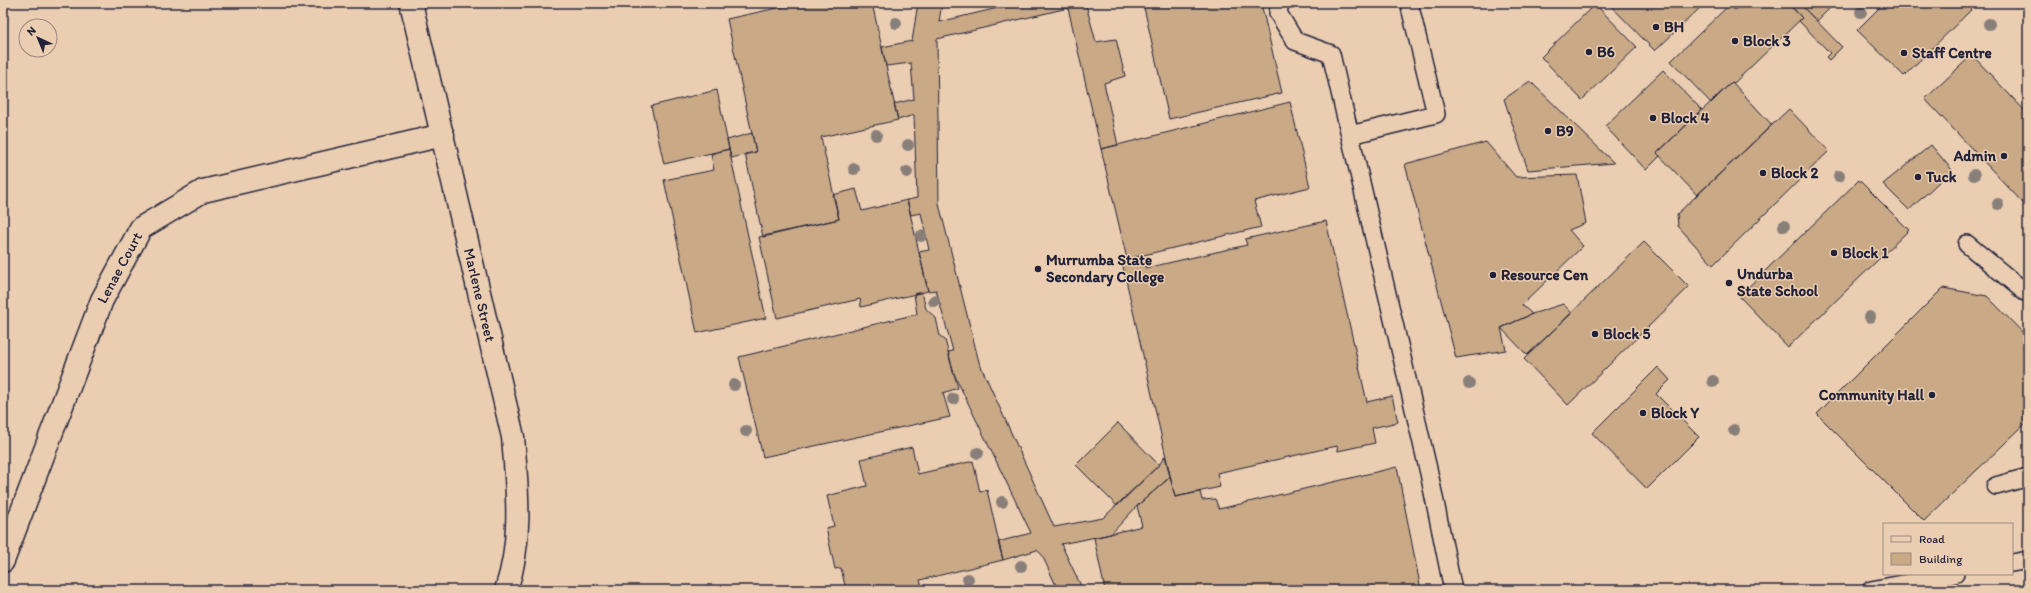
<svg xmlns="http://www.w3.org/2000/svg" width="2031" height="593" viewBox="0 0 2031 593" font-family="Itim,sans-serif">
	<rect width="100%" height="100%" fill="#ebceb2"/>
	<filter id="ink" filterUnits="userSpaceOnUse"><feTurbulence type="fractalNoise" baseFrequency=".025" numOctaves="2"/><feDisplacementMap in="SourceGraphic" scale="8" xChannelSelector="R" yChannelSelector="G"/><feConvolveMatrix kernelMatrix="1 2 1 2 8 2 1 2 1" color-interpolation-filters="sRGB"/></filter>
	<g filter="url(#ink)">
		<path fill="#c9a986" stroke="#22223b" d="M800,3H872L898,120L821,137L839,219L763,237L745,154L756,152L727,19Z
			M918,3H942L939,22L1019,3H1093L1086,5L1096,42L1116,39L1125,76L1104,83L1118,145L1101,149L1068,8L937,39L939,204L979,362L1054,527L1103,518L1159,465L1165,456L1170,477L1137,506L1111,534L1061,544L1083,590H1058L1042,555L1037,550L1003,560L998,542L1031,533L953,372L948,352L953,351L936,290L928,291L919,252L929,250L921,213L911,215L907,200L917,198L914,115L898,120L894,104L914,99L911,63L886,66L882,47L912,41Z
			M1143,3H1261L1282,93L1169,119Z
			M1608,3H1705L1655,51Z
			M1743,3H1788L1802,18L1734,83L1732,82L1711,103L1671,61L1729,5L1735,10Z
			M1788,3H1799L1842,47L1829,60L1826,57L1830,53L1799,21L1802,18Z
			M1799,3H1835L1817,21Z
			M1884,3H1978L1904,76L1857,30Z
			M1595,4L1637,47L1582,100L1541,57Z
			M1972,55L2028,114V199L2023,203L1925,99Z
			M1663,70L1702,110L1657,153L1660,156L1646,170L1605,126Z
			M1530,81L1614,163L1528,170L1504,99Z
			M1732,82L1772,125L1697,195L1657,153Z
			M717,90L729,149L664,164L651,106Z
			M1290,102L1310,187L1254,201L1261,227L1127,259L1101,149Z
			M1789,109L1829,151L1713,265L1678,226L1677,214Z
			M752,133L756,152L731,158L727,140Z
			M1486,142L1516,177L1577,175L1586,223L1569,230L1583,246L1522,305L1532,314L1501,328L1506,350L1456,358L1405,164Z
			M1931,145L1952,170L1909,210L1883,184Z
			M729,149L766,318L697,333L664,180L714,170L711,154Z
			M1859,180L1909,230L1788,347L1739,296Z
			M856,189L862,211L907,200L928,291L861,307L860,299L777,318L759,237L839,219L833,195Z
			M1326,221L1367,402L1392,396L1398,422L1372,428L1375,443L1338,451L1337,446L1217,473L1220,487L1175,497L1122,262L1143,256L1146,268L1247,245L1245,239Z
			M1644,242L1689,287L1568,405L1524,359Z
			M1943,288L1987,296L2028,338V421L1924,521L1817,414Z
			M922,292L926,309L936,318L940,336L945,340L958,388L943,393L950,417L763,457L739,357L917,314L914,294Z
			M1563,304L1572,313L1527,355L1501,328L1532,314Z
			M1658,367L1670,380L1656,394L1699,437L1647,489L1592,433Z
			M1118,423L1159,465L1117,506L1076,465Z
			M912,447L918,474L973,461L980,492L987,490L1003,560L920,580L923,590H892L891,586L875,590H846L841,568L835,569L826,528L834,526L827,496L867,486L861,459Z
			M1397,467L1421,590H1105L1094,538L1142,526L1137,506L1170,477L1175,497L1200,492L1202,500L1215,499L1219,509Z
			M2018,585L2019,590H1996Z"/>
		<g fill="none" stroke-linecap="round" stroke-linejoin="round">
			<defs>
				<path id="lane" d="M1280,3L1278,13L1295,41L1331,54L1429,473L1453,590
					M1350,135L1436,114L1409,3
					M1967,244L2025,292H2028
					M1996,486L2028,477
					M2012,563L2028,560
					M1871,590L1955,574"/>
				<g id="street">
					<path id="s1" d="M411,3L513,437C517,488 523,541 506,590"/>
					<path id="s2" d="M3,561L102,300L141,228L203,191L443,135"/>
				</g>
			</defs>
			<use href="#lane" stroke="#22223b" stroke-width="20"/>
			<use href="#street" stroke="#22223b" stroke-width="25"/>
			<use href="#lane" stroke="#ebceb2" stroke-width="17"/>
			<use href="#street" stroke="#ebceb2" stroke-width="22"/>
		</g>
		<g fill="#887f79">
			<circle cx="1861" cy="12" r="6"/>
			<circle cx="896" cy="23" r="6"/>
			<circle cx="1989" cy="24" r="6"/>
			<circle cx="876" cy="135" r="6"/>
			<circle cx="908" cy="145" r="6"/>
			<circle cx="854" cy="169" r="6"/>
			<circle cx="907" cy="172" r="6"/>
			<circle cx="1974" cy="175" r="6"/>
			<circle cx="1839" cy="176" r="6"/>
			<circle cx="1998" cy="204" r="6"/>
			<circle cx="1784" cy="226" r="6"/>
			<circle cx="921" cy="236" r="6"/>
			<circle cx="934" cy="301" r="6"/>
			<circle cx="1870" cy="317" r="6"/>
			<circle cx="1713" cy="381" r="6"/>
			<circle cx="1469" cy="383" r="6"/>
			<circle cx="734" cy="385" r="6"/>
			<circle cx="953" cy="399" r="6"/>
			<circle cx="1734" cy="430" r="6"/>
			<circle cx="746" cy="431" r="6"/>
			<circle cx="978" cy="453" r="6"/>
			<circle cx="1002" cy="502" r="6"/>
			<circle cx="1021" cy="566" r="6"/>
			<circle cx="968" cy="579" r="6"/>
		</g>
	</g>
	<g fill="#22223b" stroke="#ebceb2" stroke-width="1.5">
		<circle cx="1656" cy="27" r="4"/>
		<circle cx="1735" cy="41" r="4"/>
		<circle cx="1589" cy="52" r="4"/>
		<circle cx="1904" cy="53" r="4"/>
		<circle cx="1653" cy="118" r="4"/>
		<circle cx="1548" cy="131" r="4"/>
		<circle cx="2004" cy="156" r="4"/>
		<circle cx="1763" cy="173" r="4"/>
		<circle cx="1918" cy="177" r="4"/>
		<circle cx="1834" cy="253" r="4"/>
		<circle cx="1038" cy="269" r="4"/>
		<circle cx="1493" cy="275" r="4"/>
		<circle cx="1729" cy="283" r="4"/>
		<circle cx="1595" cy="334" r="4"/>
		<circle cx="1932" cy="395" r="4"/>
		<circle cx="1643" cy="413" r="4"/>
	</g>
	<g text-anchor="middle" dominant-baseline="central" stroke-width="3" stroke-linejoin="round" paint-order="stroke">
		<g font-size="15" font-weight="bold" fill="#22223b" stroke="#ebceb2" text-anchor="start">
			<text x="1664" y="27">BH</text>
			<text x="1743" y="41">Block 3</text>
			<text x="1597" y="52">B6</text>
			<text x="1912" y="53">Staff Centre</text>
			<text x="1661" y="118">Block 4</text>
			<text x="1556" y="131">B9</text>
			<text x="1996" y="156" text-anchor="end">Admin</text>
			<text x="1771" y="173">Block 2</text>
			<text x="1926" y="177">Tuck</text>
			<text x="1842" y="253">Block 1</text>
			<text x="1046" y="260">Murrumba State<tspan x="1046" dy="17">Secondary College</tspan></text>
			<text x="1737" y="274">Undurba<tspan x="1737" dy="17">State School</tspan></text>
			<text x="1501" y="275">Resource Cen</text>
			<text x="1603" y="334">Block 5</text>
			<text x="1924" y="395" text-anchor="end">Community Hall</text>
			<text x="1651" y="413">Block Y</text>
		</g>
		<g font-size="15" fill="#22223b" stroke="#ebceb2">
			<text stroke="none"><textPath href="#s2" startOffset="316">Lenae Court</textPath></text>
			<text stroke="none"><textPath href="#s1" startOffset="300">Marlene Street</textPath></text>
		</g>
	</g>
	<rect width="2031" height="593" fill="none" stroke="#ebceb2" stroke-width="16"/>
	<rect x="8" y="8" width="2015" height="577" fill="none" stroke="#22223b" stroke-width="1.5" filter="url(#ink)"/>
	<rect x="1883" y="523" width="130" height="52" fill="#ebceb2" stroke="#9b8982"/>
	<rect x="1891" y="536" width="20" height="6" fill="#ebceb2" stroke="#9b8982"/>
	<text x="1919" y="543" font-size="12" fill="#22223b">Road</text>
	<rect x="1891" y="553" width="20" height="12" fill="#c9a986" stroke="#9b8982"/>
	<text x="1919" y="563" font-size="12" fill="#22223b">Building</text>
	<g transform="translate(38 38) rotate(316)"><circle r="19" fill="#ebceb2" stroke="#9b8982"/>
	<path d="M0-3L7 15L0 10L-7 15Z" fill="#22223b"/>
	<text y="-6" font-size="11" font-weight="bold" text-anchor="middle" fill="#22223b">N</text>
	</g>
</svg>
